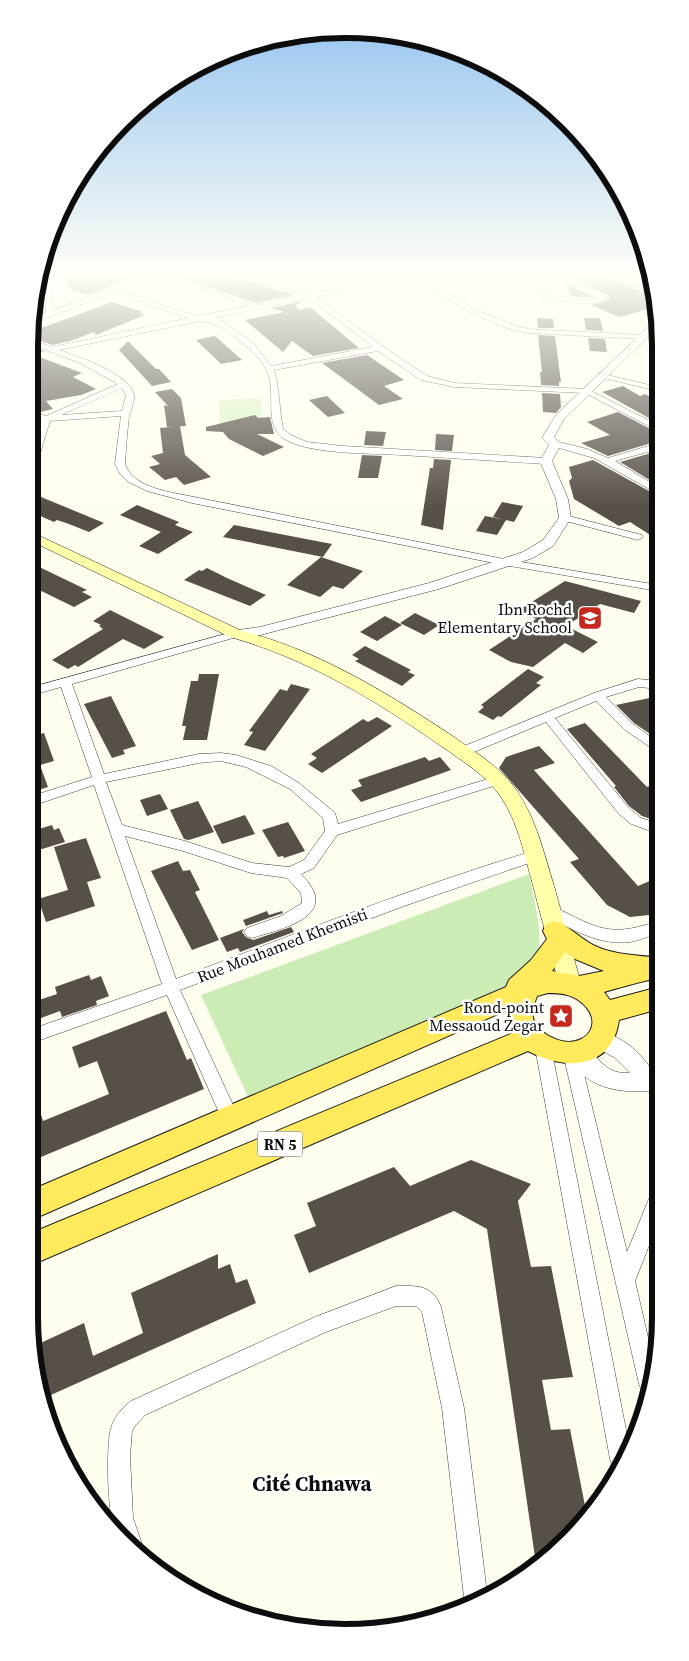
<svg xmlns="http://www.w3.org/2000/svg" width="689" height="1661" viewBox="0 0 689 1661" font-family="'Source Serif 4',serif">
	<rect width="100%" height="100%" fill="#fffeee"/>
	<path fill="#cbecb5" d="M529,874C535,907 547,941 533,973L250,1101L201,995Z"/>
	<path fill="#dff3c7" d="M261,398L264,430L220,432L219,400Z"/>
	<path fill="#575049" d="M63,276H138L87,295L69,289Z
		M180,276H232L294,295L257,303L179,278Z
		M567,276H609L656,298L658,307L619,317L591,305L609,300V296Z
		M567,284L593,297H574L570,295Z
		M302,301L296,305L298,310L310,307L359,348L313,356L292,341L283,352L245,320L284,312L271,308Z
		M112,302L143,312L139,313L145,315L96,335L94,332L70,341L52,345L30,337L31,330L47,326Z
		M537,318L553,319L554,328H538Z
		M584,318H600L603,331L586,330Z
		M538,335L555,336L561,382H559V386L541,385L540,372H542Z
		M215,336L242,360L221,364L196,340Z
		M588,338L605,339L607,352L590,351Z
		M128,341L156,369H159L171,382L152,386L119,350Z
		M29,346L44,351L34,355L82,373L73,377L96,389L81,395L46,401L53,409L40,412L29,408Z
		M367,355L404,380L384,386L403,399L379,405L322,363Z
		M623,386L640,396L645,394L658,401V423L602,392Z
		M172,389L181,398L186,426L167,427L164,405L168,406L155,392Z
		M542,393L560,394L561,407L556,413L543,412Z
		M327,396L345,413L328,417L309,400Z
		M618,412L658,433V441L608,456L581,443L610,435L587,422Z
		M255,415L258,418L270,417L274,434H257L284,447L263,456L229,439L223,432L206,431V427Z
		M180,426L185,455L211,477L184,485L176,477L165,480L149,467L160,464L151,456L163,453L160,428Z
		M366,431L386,432L383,446L364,445Z
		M436,434L454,435L452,451L435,450Z
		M658,451V485L620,462Z
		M362,455L382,456L378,478H358Z
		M434,459L451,460L443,530L421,525L430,468H433Z
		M593,460L658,496V540L630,522L619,526L574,499L569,481L572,478L569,467Z
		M29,492L104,523L89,532L69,524L57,520L54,522L29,511Z
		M502,502L523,506L514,522L493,517Z
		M137,505L179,522L175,525L193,532L158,554L139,546L161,532L120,515Z
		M485,516L506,520L497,535L476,531Z
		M234,525L332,544L323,557L223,537Z
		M321,557L363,571L343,589L333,586L320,597L287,585Z
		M29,562L87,590L82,592L92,597L74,607L29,585Z
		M207,568L227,578L266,595L250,606L184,580L199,570L202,571Z
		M565,581L641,601L634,613L600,604L566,626L598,642L583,653L565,643L533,667L511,662L489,650L536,619L519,610Z
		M110,610L164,637L144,649L123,639L78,667L75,665L68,669L52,660L103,629L99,626L101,625L93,621Z
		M415,613L439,625L424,635L400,623Z
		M385,616L402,625L377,641L360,632Z
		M365,646L411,670L408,672L415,675L402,686L355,661L359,659L352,655Z
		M528,669L544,677L536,683L541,685L501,717L498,716L493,720L478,712L484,707L481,705Z
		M199,674H219L207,740H183L186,726H182L191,681H198Z
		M291,684L310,689L265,751L244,745L253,732L249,731L280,689L287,691Z
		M111,696L136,746L123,750L125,754L112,758L84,704Z
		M659,696V740L634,723L616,705Z
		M377,717L392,726L322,773L308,764L317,758L311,754L363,719L368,722Z
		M585,723L647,787L652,785L659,791V822L642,816L629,806L614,787L616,786L567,729Z
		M44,733L54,761L40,765L48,787L29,793V737Z
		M539,746L555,763L534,770L638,886L659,877V914L630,917L607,905L570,862L579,859L499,768L506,757Z
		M425,757L429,761L440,757L451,770L361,802L351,790L362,786L358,780Z
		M160,794L168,809L147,816L140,800Z
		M198,801L214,832L189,840L184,839L170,810Z
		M245,815L255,834L222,844L213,826Z
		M288,822L305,851L284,858L283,856L278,857L262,830Z
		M52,825L54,830L59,828L65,842L29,853V832Z
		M86,838L101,878L87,882L95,906L46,922L38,899L68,890L54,847Z
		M178,861L183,871L190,870L200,890L195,892L219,940L192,950L151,871Z
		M267,911L269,915L282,911L283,913L246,926L243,920Z
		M291,927L294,932L240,952L238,948L227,952L220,938L244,929L242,932L246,937L253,940Z
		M89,975L91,980L101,976L109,996L96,1001L97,1005L62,1017L60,1011L41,1018L36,1001L57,994L55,987Z
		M166,1011L187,1060L191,1058L204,1089L29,1162V1088L32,1087L43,1121L109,1094L97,1061L79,1068L72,1047Z
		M471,1160L531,1184L518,1201L531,1267L551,1266L573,1377L542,1380L551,1430L570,1429L587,1516L536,1564L487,1229L454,1211L309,1273L294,1235L316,1226L307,1203L394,1167L410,1186Z
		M218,1254V1269L230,1264L236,1283L247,1279L256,1303L42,1399L34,1346L84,1323L93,1356L143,1333L131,1293Z"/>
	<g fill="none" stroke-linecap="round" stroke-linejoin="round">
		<defs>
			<path id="minor" d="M44,276H50L54,314L50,316L46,314Z
				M158,276H167L257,305L302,295L240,276H249L310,294L356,284L331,276C343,276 354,283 366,282C380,282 394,276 409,276L406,278L316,297L382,346L427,376L454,383L587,389L658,425V431L585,393L454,387L421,380L378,351L274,370C280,390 279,409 283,429L291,435L307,442L343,446L546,458L550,461L546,464C498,461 450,458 402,455C371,453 308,455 283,438C263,424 277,392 267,371C261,358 247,347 236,338C223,329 216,322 200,321L59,350C77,356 131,374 134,395C135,402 130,410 129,417C127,432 126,449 125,464C133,486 163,491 184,495L504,559L658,585V591L504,565L192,503L147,491L127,481L120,474L115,464L121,416L50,421L34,473L29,476V460L41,420L29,415V410L46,416L118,384L80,363L29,344L30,339L52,347L189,318L108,291V289L110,288L196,316L250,306ZM309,298L373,347L271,366L254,344L218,318H214ZM122,388L126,396L122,411L61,415Z
				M411,276H418C453,297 488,319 528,329L643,335L647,337L643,339L528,333L510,329L480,317L452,302Z
				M499,276C510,276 518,283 528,287C549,296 577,302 599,298L555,276H563L608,298C588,313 515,293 499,276Z
				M651,280L652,284L637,287L634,285Z
				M599,373L658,387V391L599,377Z
				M555,441L587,449L608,458L658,443V449L615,461L658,487V494L594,458L552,446V442Z
				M565,515L642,535L643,537L638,540L562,520V516Z
				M236,631L240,632L242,634L240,636L72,684L104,774L199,754L221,753L236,755L271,766L299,783L335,813L338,824L498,776L503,777L505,780L503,783L337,835L314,868L301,874C343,916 284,928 252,938L247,936L244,932L247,928L281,916L302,903L301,893L287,878L251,873L183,851L125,836L176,979C295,934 414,887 536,850L541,851L543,855L541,859L404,906L180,990L239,1118L236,1124L230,1126L224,1124L167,995L29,1044V1030L162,984L94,785L29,807V797L92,777L61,687L29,696V688ZM221,761L246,767L290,789L323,818L325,831L304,860L289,867L252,863L185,841L122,825L106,782L199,763Z
				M638,679L659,681V689L639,687L606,697L633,724L659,743V753L625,730L596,701L555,718L628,807L641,818L659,824V834L631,824L618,813L546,722L467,755H457L456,752L457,749L594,693Z
				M551,906C562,910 572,916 583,921C613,935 629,930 659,921V933C650,936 640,940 630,942C600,946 571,929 546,916L544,912L546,908Z
				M543,1040L549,1042L551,1047L629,1445L617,1468L613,1467L610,1459L535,1047L537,1042Z
				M571,1046L577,1048L579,1053L627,1252L653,1189L660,1186V1218L635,1281L653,1359L648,1394L642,1391L639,1384L563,1053L565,1048Z
				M396,1286C417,1286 432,1284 441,1307L464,1408L487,1593L466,1601L464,1597L442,1408L422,1312L416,1306H396L326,1332L145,1415L135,1426L132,1431L130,1456L133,1518L142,1544L139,1551C132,1545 121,1539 116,1532C107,1520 106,1443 111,1428C115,1416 121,1409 131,1401L315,1317Z"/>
			<path id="tertiary" d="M142,276H153L32,324L33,318Z
				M611,276H622L653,289L655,296Z
				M658,318V327L564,419L554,437L561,444L552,461L568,499L571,518L553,546L533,558L439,589L260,635L236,638L231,637L229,634L231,631L260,627L429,583L523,552L543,540L559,518L556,499L540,461L549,445L542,438L556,415Z
				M600,1030C623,1038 640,1051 653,1072L660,1071V1091C622,1093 585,1092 566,1052L570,1046C590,1038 596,1065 614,1071C619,1073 625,1073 630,1073L615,1058L593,1045L590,1039L593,1033Z"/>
			<path id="secondary" d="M29,531L242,631C318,650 389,694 454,737C476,753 502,768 517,791C536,819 544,853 554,886C563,918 572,951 581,984L578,991L570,993L562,991L559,984C550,950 541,916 532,882C524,853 518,822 501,797C487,776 461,760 441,746C377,701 306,658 230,637L29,540Z"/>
			<path id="primary" d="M555,921C570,926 580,939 595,946C614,955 638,955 659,958V978C653,978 615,989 604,992L610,1000L659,987V1009L619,1020C612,1070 565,1071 528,1051L29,1266V1234L513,1033L507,1021V1010L29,1221V1191L506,987L509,980L531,960L547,939L543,931L546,924ZM565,952L575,959L604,971L579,976L552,971ZM548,993C564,993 576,995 587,1008C596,1019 594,1034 579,1040C565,1046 542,1036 535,1023C530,1015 534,1004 537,996Z"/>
		</defs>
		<use href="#minor" stroke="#404040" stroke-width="1"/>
		<use href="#tertiary" stroke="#404040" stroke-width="1"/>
		<use href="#secondary" stroke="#2f2f2f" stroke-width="1"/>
		<use href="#primary" stroke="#1e1e1e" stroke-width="2"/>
		<use href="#minor" fill="#fff" fill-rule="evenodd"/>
		<use href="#tertiary" fill="#fff" fill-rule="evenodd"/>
		<use href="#secondary" fill="#ffffa9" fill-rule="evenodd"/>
		<use href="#primary" fill="#ffea5e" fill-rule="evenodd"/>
	</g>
	<linearGradient id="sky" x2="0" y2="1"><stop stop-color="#91c1ef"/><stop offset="0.54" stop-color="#fffff7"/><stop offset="1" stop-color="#fffff7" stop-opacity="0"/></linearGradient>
	<rect width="689" height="508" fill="url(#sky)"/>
	<defs>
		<symbol id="school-square" viewBox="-11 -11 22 22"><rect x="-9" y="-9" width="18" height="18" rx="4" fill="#c6281d" stroke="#fff"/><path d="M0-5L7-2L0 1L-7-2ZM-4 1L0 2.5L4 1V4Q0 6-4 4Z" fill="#fff"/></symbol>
		<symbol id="sight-square" viewBox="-11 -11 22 22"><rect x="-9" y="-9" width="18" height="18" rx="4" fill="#c6281d" stroke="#fff"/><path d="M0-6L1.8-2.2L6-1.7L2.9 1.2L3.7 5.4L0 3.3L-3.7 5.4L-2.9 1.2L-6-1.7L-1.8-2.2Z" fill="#fff"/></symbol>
	</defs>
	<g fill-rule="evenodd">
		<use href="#school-square" x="576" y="604" width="28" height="28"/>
		<use href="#sight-square" x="547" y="1002" width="28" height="28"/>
	</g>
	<g text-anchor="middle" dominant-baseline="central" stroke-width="5" stroke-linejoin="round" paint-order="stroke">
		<rect fill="#fff" stroke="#565656" stroke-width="1" x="257.5" y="1131.5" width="45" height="25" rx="4"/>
		<g font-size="15" font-weight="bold" fill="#0d0d0d">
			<text x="280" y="1144">RN 5</text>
		</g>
		<g font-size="16" fill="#0d0d0d" stroke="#fff" text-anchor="end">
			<text x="572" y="609">Ibn Rochd<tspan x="572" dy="18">Elementary School</tspan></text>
			<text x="544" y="1007">Rond-point<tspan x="544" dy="18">Messaoud Zegar</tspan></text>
		</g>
		<g font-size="16" fill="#0d0d0d" stroke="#fff">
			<text transform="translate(282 945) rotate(-21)">Rue Mouhamed Khemisti</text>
		</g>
		<g font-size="21" font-weight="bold" fill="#0d0d0d" stroke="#fff">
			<text x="312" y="1483">Cité Chnawa</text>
		</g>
	</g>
	<path d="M0 0H689V1661H0ZM345 38H345A307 307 0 0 1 652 345V1317A307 307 0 0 1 345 1624H345A307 307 0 0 1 38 1317V345A307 307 0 0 1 345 38Z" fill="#fff" fill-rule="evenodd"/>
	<path fill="none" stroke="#0d0d0d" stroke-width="6" d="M345 38H345A307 307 0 0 1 652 345V1317A307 307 0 0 1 345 1624H345A307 307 0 0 1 38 1317V345A307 307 0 0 1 345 38Z"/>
</svg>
